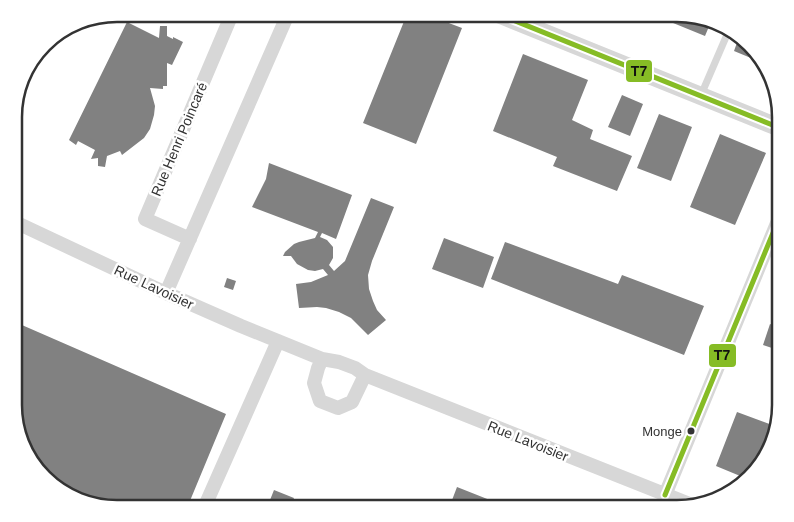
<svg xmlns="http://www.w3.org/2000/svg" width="794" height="522" viewBox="0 0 794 522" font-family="Helvetica,sans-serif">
	<rect width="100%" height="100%" fill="#fff"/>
	<path fill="#818181" d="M407,14H425L462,28L416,144L363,123Z
		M651,14H676L710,24L705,36Z
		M127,22L159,38L160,26H167V36L173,39V37L183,42L172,65L167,63V86H163V89L150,88L155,106L154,115L150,129L144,138L122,155L120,151L107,156L105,167L98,166V158L91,159L95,150L78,141L76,145L69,140Z
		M739,37L763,63L734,51Z
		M523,54L588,80L572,120L593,130L590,139L632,156L617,191L553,166L557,157L493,131Z
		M622,95L643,104L630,136L608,127Z
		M659,114L692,127L671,181L637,168Z
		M720,134L766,153L735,225L690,207Z
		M269,163L352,195L336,239L322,233L320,237L327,240L333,247V258L329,265L334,271L345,261L371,198L394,207L372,261L368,275L369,289L373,301L377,310L386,320L368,335L351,318L339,312L326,308L317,307L299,308L296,284L311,282L328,275L323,269L315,271L308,270L297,264L291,256H283L285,252L294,244L299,242L315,238L318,232L252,207L266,179Z
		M444,238L494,257L483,288L432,269Z
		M505,242L618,284L622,275L704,306L684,355L491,279Z
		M227,278L236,281L233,290L224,287Z
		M15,322L226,414L187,508H118L60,491L28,456L15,417Z
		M770,324L780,328V335L775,349L763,345Z
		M780,362V373L776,372Z
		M737,412L775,426L763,462L745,478L716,466Z
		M457,487L510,508H449Z
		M274,490L294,498L290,508L270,500Z"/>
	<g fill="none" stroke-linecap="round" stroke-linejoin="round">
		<path stroke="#d7d7d7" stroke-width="7" d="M528,25L532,14
			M701,95L729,30"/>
		<path stroke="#d7d7d7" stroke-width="14" d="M15,222L166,293L241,326L322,359L339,362L355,368L365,375L692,505
			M190,239L145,219L232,14
			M166,293L288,14
			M322,359L318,368L314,383L320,401L338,408L352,402L365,375
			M665,495L780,216
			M204,508L278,341"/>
		<path stroke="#d7d7d7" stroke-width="18" d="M498,14L780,128"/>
		<defs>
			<path id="bus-1" d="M498,14L780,128
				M665,495L780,216"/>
		</defs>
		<use href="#bus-1" stroke="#fff" stroke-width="9"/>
		<use href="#bus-1" stroke="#86bc25" stroke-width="5"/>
	</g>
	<circle fill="#333" stroke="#fff" stroke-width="2" cx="691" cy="431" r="4.5"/>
	<g text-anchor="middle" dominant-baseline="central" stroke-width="5" stroke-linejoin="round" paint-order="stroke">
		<g font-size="13" fill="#333" stroke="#fff" text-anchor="end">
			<text x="682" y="431">Monge</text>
		</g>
		<g font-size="14" fill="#333" stroke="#fff">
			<text transform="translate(179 139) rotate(-67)">Rue Henri Poincaré</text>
			<text transform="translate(154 287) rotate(25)">Rue Lavoisier</text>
			<text transform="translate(528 441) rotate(22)">Rue Lavoisier</text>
		</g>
	</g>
	<path d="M0 0H794V522H0ZM117 22H677A95 95 0 0 1 772 117V405A95 95 0 0 1 677 500H117A95 95 0 0 1 22 405V117A95 95 0 0 1 117 22Z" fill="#fff" fill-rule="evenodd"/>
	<path fill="none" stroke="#333" stroke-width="2.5" d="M117 22H677A95 95 0 0 1 772 117V405A95 95 0 0 1 677 500H117A95 95 0 0 1 22 405V117A95 95 0 0 1 117 22Z"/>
	<g stroke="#fff" stroke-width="2">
		<rect x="625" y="59" width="28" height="24" rx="5" fill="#86bc25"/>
		<rect x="708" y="343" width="29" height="25" rx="5" fill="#86bc25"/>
	</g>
	<g font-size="14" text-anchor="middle" font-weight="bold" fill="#111">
		<text x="639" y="76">T7</text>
		<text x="722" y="360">T7</text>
	</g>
</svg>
